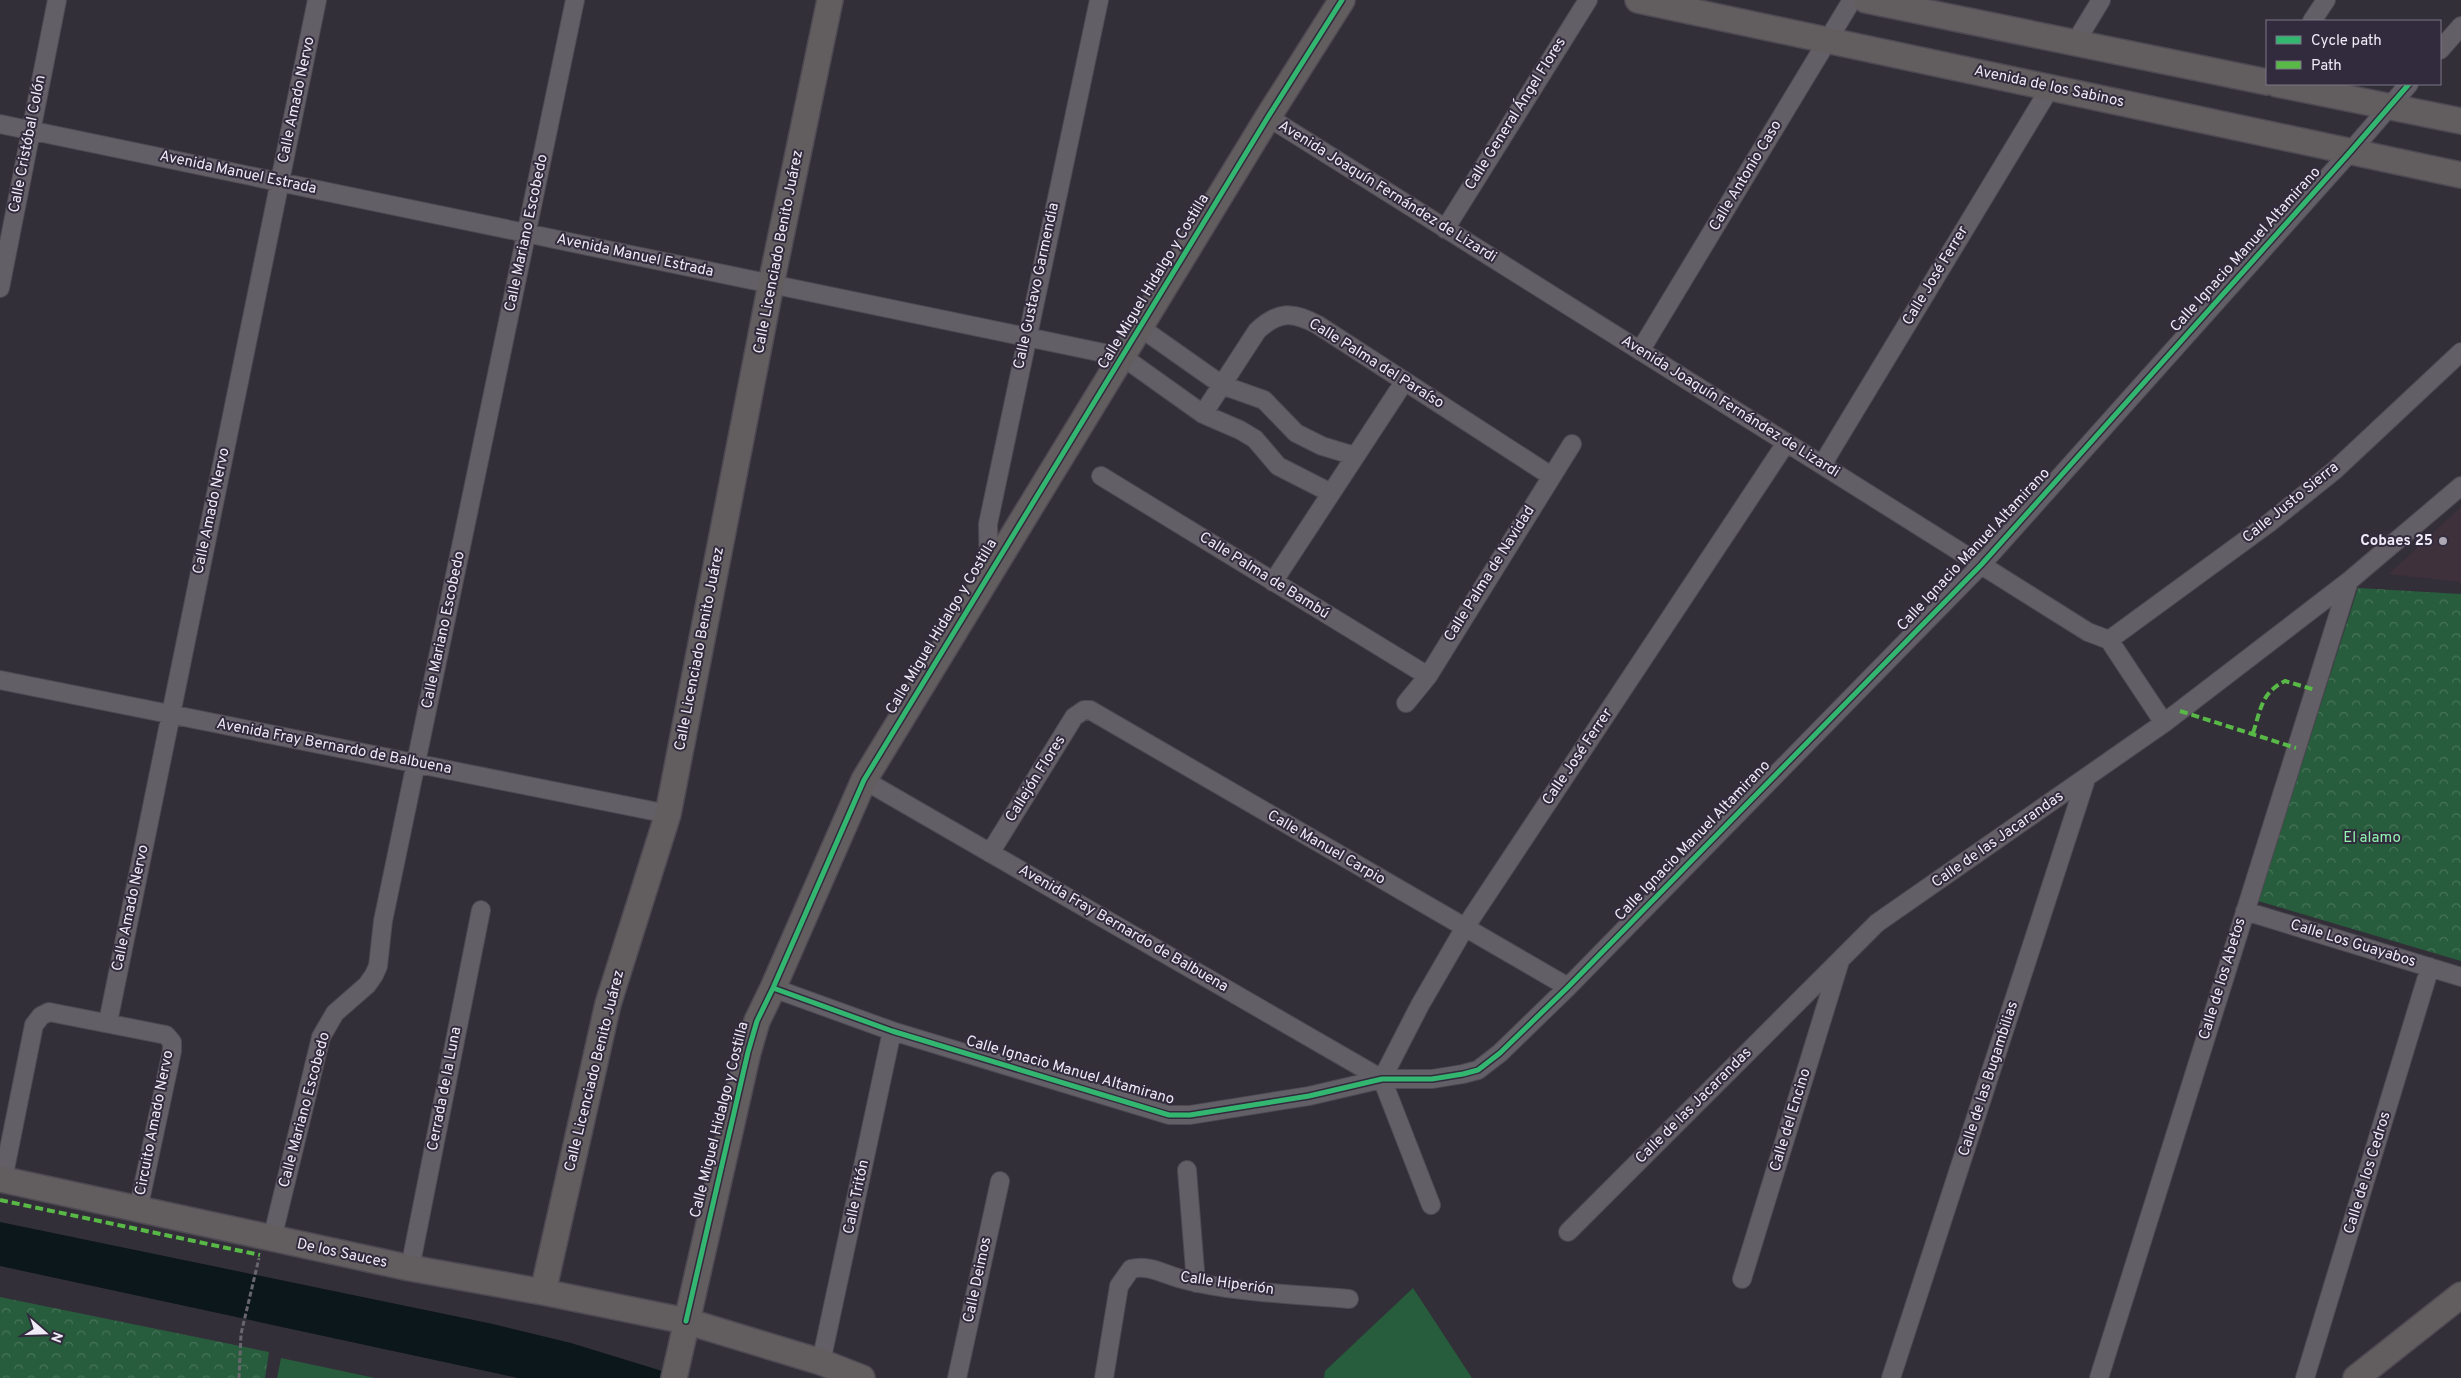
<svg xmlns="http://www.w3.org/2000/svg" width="2461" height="1378" viewBox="0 0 2461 1378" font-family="Overpass,sans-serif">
	<defs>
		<pattern id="park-crowns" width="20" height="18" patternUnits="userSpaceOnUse" patternTransform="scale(1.25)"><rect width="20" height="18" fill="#275c3c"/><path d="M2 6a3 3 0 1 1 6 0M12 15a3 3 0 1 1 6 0" fill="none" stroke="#477459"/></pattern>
	</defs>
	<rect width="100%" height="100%" fill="#332f39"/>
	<path fill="#3f313c" d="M2461,507V582L2389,574Z"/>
	<path fill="#275c3c" d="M1413,1288L1472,1378H1324L1325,1371Z
		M281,1358L375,1378H277Z"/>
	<path fill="url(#park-crowns)" d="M2358,588L2461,594V961L2258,901Z
		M0,1297L269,1352L265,1378H0Z"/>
	<path fill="#0c171c" d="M0,1222L493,1324L571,1343L685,1378H518L0,1266Z"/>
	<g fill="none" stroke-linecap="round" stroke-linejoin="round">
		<defs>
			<path id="street" d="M2312,21L2326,0
				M2075,43L2101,0
				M2440,50L2461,26
				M1268,117L2088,632L2109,640L2164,723
				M0,124L1123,357L1203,414L1240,430L1255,439L1278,466L1331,493
				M1445,229L1588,0
				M0,288L57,0
				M1141,328L1222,385L1264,400L1296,433L1322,446L1355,456
				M1640,351L1852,0
				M1203,414L1257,331C1278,311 1293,311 1318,325L1551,476
				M1822,465L2050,88
				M1101,476L1428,676
				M989,574L988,524L1099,0
				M1273,582L1404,382
				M2109,640L2269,523L2335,470L2461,352
				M0,680L668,814
				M1406,703L1428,676L1572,444
				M864,780L1382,1079
				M990,853L1074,717L1084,710H1090L1568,987
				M2245,911L2461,977
				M773,988L892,1031L1169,1115H1190L1309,1096L1382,1079H1432L1463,1074L1478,1070L1500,1053L1568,987L1981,565L2351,151L2409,84
				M108,1022L317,0
				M1382,1079L1420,1005L1464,929L1786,443
				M1382,1079L1431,1205
				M1187,1170L1196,1283
				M3,1179L34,1025L41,1016L49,1012L166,1035L172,1042V1051L138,1210
				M1568,1232L1877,923L2164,723L2349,581L2461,486
				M272,1239L321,1037L335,1013L367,985L374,975L378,966L383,921L575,0
				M410,1268L481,910
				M1742,1279L1839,964
				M821,1362L892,1031
				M957,1378L1000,1181
				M1104,1378L1119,1286L1131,1269C1149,1264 1165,1275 1182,1279C1234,1293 1295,1294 1349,1299
				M1891,1378L2086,779
				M2099,1378L2349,581
				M2305,1378L2430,967"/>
			<path id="secondary" d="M1638,0L2461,175
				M1866,0L2267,82
				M2277,84L2461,121
				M0,1179L410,1268L543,1292L686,1321L821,1362L862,1378
				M543,1292L608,1004L668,814L771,284L830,0
				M674,1378L748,1052L757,1021L773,988L864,780L1268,117L1342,0
				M2356,1378L2461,1295"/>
		</defs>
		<use href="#street" stroke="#4e4a53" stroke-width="20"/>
		<use href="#secondary" stroke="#4e4a53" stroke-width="28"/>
		<path stroke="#69676e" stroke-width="3" stroke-dasharray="5 2.5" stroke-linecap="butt" d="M239,1378L241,1334L259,1258"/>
		<use href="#street" stroke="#625f67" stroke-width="18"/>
		<use href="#secondary" stroke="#625d5f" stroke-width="25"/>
		<path stroke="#58b947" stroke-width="4" stroke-dasharray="8 4" stroke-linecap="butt" d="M2180,711L2296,748
			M2253,733C2261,709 2261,693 2285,681L2315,690
			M0,1200L260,1255"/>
		<defs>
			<path id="cycleway" d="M773,988L892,1031L1169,1115H1190L1309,1096L1382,1079H1432L1463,1074L1478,1070L1500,1053L1568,987L1981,565L2351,151L2409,84
				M686,1321L748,1052L757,1021L773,988L864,780L1268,117L1342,0"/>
		</defs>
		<use href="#cycleway" stroke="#322b3d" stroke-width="8"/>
		<use href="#cycleway" stroke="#33b770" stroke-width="5"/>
	</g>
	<circle fill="#ada9b4" stroke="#322b3d" stroke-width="2" cx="2443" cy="541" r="5"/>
	<g text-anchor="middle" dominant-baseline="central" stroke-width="4" stroke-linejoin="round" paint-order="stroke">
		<g font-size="15" fill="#eeeaf6" stroke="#322b3d">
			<text transform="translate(2049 87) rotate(12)">Avenida de los Sabinos</text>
			<text transform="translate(297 100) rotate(-78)">Calle Amado Nervo</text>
			<text transform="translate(1516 114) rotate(-58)">Calle General Ángel Flores</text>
			<text transform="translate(28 144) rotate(-79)">Calle Cristóbal Colón</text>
			<text transform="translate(238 173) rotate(12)">Avenida Manuel Estrada</text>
			<text transform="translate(1746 176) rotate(-59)">Calle Antonio Caso</text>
			<text transform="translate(1387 192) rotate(32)">Avenida Joaquín Fernández de Lizardi</text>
			<text transform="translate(527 233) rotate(-78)">Calle Mariano Escobedo</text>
			<text transform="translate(2246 250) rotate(-48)">Calle Ignacio Manuel Altamirano</text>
			<text transform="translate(779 252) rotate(-79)">Calle Licenciado Benito Juárez</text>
			<text transform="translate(635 256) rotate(12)">Avenida Manuel Estrada</text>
			<text transform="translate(1936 276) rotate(-59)">Calle José Ferrer</text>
			<text transform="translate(1154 282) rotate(-59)">Calle Miguel Hidalgo y Costilla</text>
			<text transform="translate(1037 286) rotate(-78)">Calle Gustavo Garmendia</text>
			<text transform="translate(1376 364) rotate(32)">Calle Palma del Paraíso</text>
			<text transform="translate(1730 407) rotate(32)">Avenida Joaquín Fernández de Lizardi</text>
			<text transform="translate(2291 503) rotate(-39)">Calle Justo Sierra</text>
			<text transform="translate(212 511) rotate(-78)">Calle Amado Nervo</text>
			<text transform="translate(1974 550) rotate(-47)">Calle Ignacio Manuel Altamirano</text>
			<text transform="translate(1490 574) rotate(-58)">Calle Palma de Navidad</text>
			<text transform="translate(1264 576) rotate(32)">Calle Palma de Bambú</text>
			<text transform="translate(942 627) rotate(-59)">Calle Miguel Hidalgo y Costilla</text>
			<text transform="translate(444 630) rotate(-78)">Calle Mariano Escobedo</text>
			<text transform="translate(700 649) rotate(-79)">Calle Licenciado Benito Juárez</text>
			<text transform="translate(334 747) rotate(11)">Avenida Fray Bernardo de Balbuena</text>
			<text transform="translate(1578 757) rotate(-56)">Calle José Ferrer</text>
			<text transform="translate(1036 779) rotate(-58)">Callejón Flores</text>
			<text transform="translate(1998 840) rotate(-35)">Calle de las Jacarandas</text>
			<text transform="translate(1693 841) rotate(-46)">Calle Ignacio Manuel Altamirano</text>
			<text transform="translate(1326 848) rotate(30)">Calle Manuel Carpio</text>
			<text transform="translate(131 908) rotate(-78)">Calle Amado Nervo</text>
			<text transform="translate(1123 929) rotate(30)">Avenida Fray Bernardo de Balbuena</text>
			<text transform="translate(2353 944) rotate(17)">Calle Los Guayabos</text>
			<text transform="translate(2223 979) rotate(-73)">Calle de los Abetos</text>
			<text transform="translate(595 1071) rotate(-76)">Calle Licenciado Benito Juárez</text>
			<text transform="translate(1070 1071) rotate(16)">Calle Ignacio Manuel Altamirano</text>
			<text transform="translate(1989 1079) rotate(-72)">Calle de las Bugambilias</text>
			<text transform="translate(445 1089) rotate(-79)">Cerrada de la Luna</text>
			<text transform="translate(1694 1106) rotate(-45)">Calle de las Jacarandas</text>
			<text transform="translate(305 1110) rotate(-75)">Calle Mariano Escobedo</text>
			<text transform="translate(720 1120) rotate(-76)">Calle Miguel Hidalgo y Costilla</text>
			<text transform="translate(1791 1120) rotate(-73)">Calle del Encino</text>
			<text transform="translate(155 1123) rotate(-79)">Circuito Amado Nervo</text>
			<text transform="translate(2368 1173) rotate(-73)">Calle de los Cedros</text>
			<text transform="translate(857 1197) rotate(-78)">Calle Tritón</text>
			<text transform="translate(342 1254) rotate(12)">De los Sauces</text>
			<text transform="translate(978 1280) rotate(-78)">Calle Deimos</text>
			<text transform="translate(1227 1284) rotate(8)">Calle Hiperión</text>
		</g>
		<g font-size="15" font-weight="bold" fill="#eeeaf6" stroke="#322b3d" text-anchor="end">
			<text x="2433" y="541">Cobaes 25</text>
		</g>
		<g font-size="15" fill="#90f4af" stroke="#322b3d">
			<text x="2372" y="838">El alamo</text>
		</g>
	</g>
	<rect x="2266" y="20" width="175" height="65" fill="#322b3d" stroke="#7d7787"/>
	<rect x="2276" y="36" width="25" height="8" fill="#33b770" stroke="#7d7787"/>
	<text x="2311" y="45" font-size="15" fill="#eeeaf6">Cycle path</text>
	<rect x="2276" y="61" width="25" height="8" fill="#58b947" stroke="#7d7787"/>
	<text x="2311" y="70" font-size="15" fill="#eeeaf6">Path</text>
	<g transform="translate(45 1333) rotate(110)" stroke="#322b3d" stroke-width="4" paint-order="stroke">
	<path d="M0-4L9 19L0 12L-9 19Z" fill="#eeeaf6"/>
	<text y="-8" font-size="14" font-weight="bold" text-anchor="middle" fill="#eeeaf6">N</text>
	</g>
</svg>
